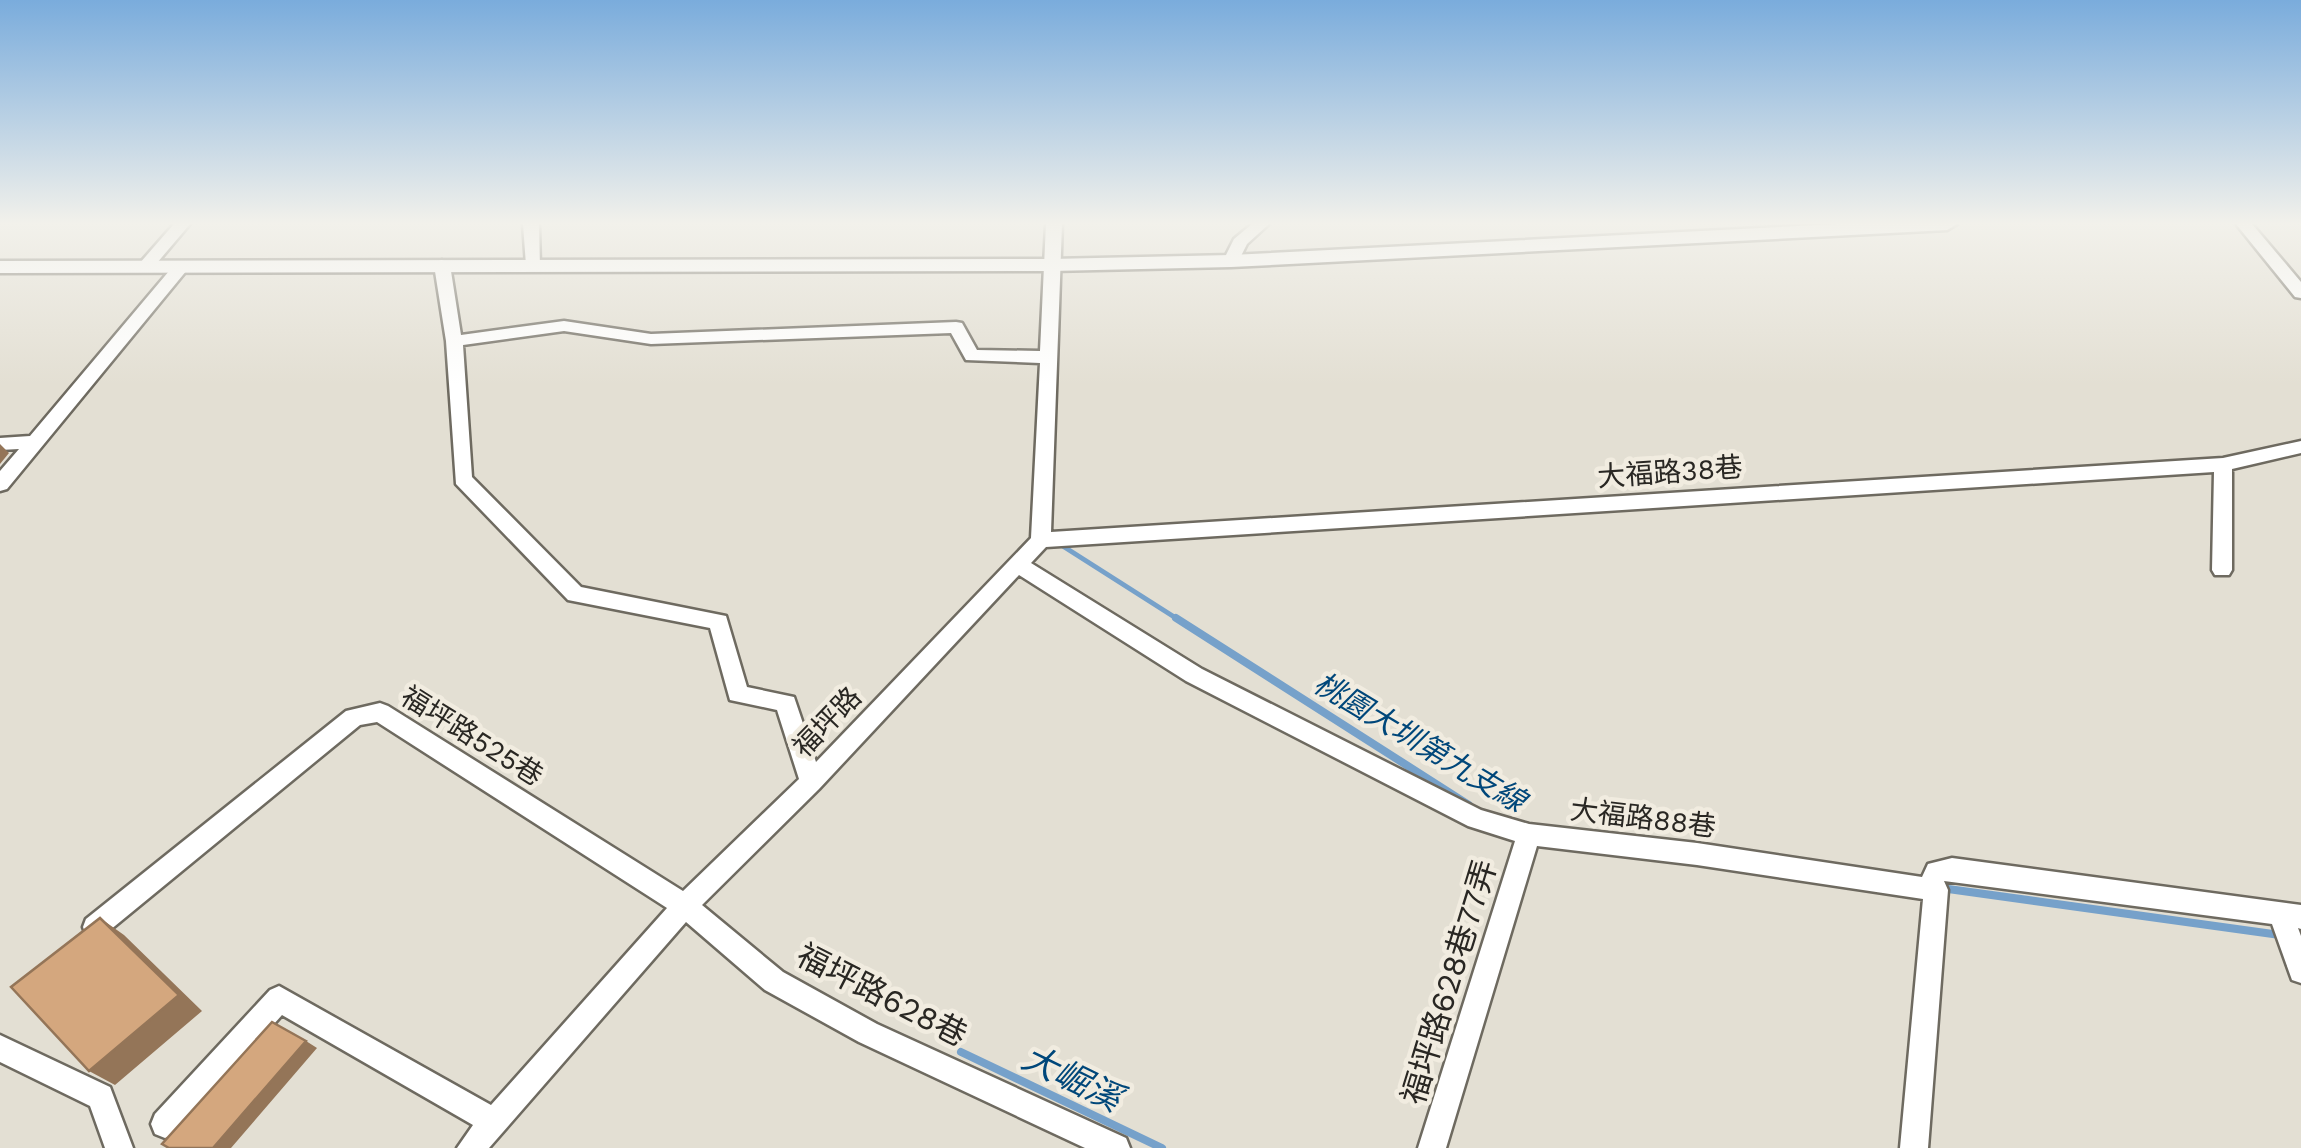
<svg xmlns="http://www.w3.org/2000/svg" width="2301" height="1148" viewBox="0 0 2301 1148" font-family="'Work Sans','Noto Sans TC',sans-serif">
	<rect width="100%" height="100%" fill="#e3dfd3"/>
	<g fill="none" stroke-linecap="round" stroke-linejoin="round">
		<path stroke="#76a1ca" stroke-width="5" d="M1058,543L1179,620"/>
		<path stroke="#76a1ca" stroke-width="8" d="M1176,618L1469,805
			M1941,888L2280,935
			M961,1052L1162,1148"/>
		<defs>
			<path id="minor" d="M174,224H190L151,270H139V264Z
				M523,224H539L540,268L534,270L526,265Z
				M1046,224H1062L1051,532L2223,458L2301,441V453L2232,469V570L2229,575H2215L2212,570L2214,472L1046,547L1031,563L1202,669L1481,810L1529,824L1697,843L1922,877L1928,864L1952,858L2301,905V929L2298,928L2301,936V983L2292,980L2272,924L1944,881L1948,890L1928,1148H1900L1923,899L1697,865L1537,846L1446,1148H1418L1515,841L1468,826L1186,681L1019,575L819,789L702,905L783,972L877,1024L1126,1138L1130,1148H1085L859,1042L765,990L686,922L489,1148H457L473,1125L282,1015L175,1134L165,1138L155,1134L151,1124L155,1114L270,990L279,986L491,1105L667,908L377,722L360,725L104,935L95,939L86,935L83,927L86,919L346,711L380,703L388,706L683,891L799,779L777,710L730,700L710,628L568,600L456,484L446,341L434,265L436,262L442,260L450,265L461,335L564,321L651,334L956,322L962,323L977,350L1040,351ZM564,331L651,344L951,333L966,360L1040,363L1031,538L816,762L794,697L747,687L726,616L581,587L472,477L463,345Z
				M1252,224H1269L1247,244L1237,264H1225L1223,261L1234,239Z
				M2236,224H2252L2301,282V298L2295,297Z
				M181,262L189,267L187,270L7,489L0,491V471L19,449L0,450V438L30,436L175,264Z
				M0,1035L110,1087L133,1148H105L90,1106L0,1062Z"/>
			<path id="major" d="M1837,224H1957L1947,230L1231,267L1051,271L0,273V261L1051,259L1231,255Z"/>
		</defs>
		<use href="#minor" stroke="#6e6a60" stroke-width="5"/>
		<use href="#major" stroke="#6e6a60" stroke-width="5"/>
		<use href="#minor" fill="#fff" fill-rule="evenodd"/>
		<use href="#major" fill="#fff" fill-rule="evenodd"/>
	</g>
	<path fill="#947558" d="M0,444L9,453L0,464Z
		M100,918L124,935L202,1011L115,1085L89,1071Z
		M306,1041L317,1048L231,1148H213Z"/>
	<path fill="#d4a77e" stroke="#947558" stroke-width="2.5" d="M100,918L179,995L89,1071L11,987Z
		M272,1022L306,1041L213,1148H169L162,1144Z"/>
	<linearGradient id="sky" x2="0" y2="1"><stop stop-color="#7aacdc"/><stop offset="0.58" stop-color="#f2f1eb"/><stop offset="1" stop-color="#f2f1eb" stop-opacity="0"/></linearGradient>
	<rect width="2301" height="385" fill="url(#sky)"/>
	<g text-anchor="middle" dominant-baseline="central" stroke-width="9" stroke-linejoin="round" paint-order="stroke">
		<g font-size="28" fill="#292723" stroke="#f1ece0">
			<text transform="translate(1670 472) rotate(-4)">大福路38巷</text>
			<text transform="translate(827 722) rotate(-46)">福坪路</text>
			<text transform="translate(472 736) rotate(32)">福坪路525巷</text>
			<text transform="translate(1643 818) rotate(7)">大福路88巷</text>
		</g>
		<g font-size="30" font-style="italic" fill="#00477a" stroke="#f1ece0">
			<text transform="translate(1420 742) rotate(31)">桃園大圳第九支線</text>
		</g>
		<g font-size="32" fill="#292723" stroke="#f1ece0">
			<text transform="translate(1449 982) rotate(-73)">福坪路628巷77弄</text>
			<text transform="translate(882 995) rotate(27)">福坪路628巷</text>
		</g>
		<g font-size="35" font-style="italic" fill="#00477a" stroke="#f1ece0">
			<text transform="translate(1072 1078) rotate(26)">大崛溪</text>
		</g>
	</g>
</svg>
